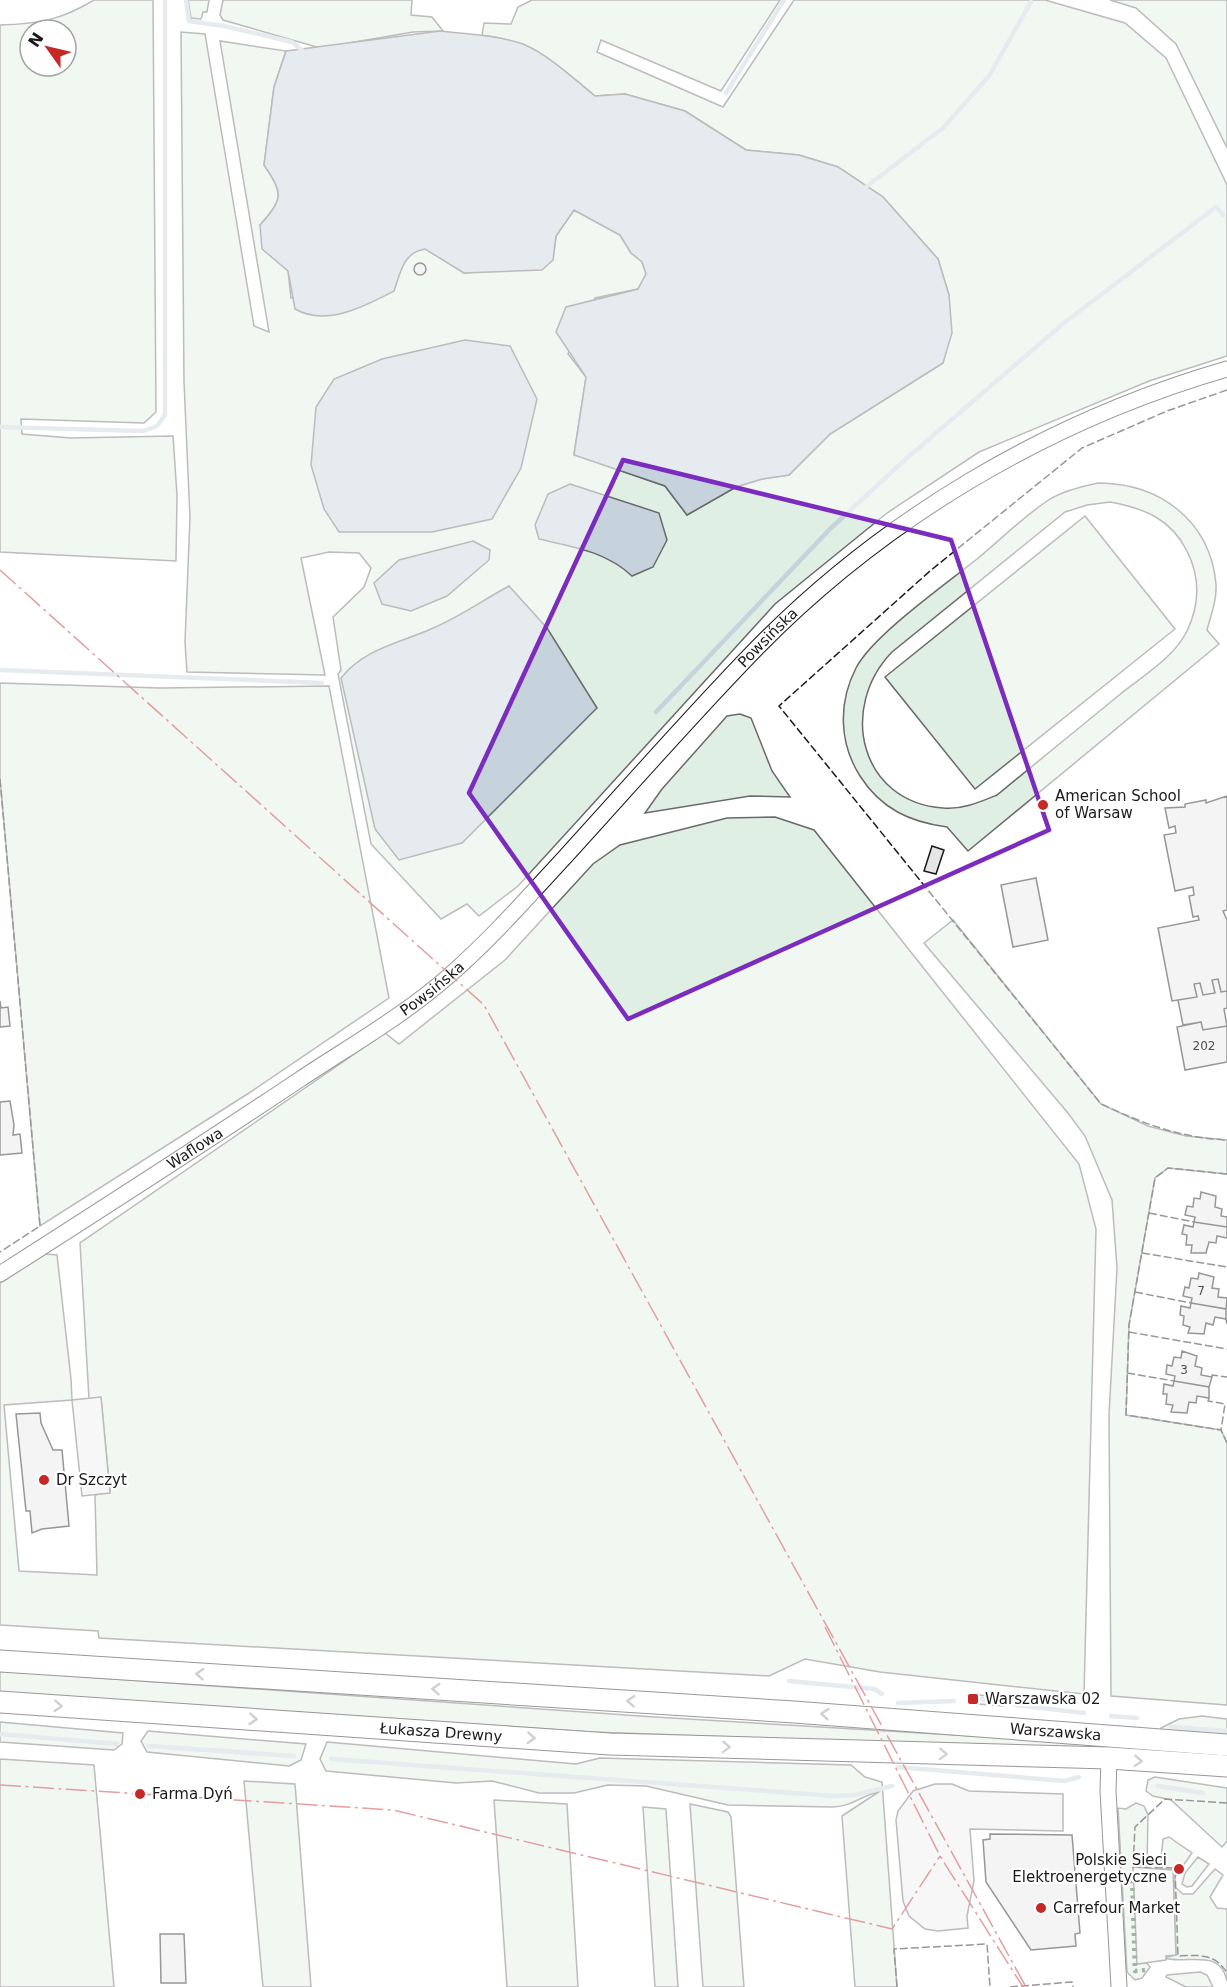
<svg xmlns="http://www.w3.org/2000/svg" width="1227" height="1987" viewBox="0 0 1227 1987" font-family="'DejaVu Sans',sans-serif">
	<rect width="100%" height="100%" fill="#fff"/>
	<path fill="#e0efe3" stroke="#6a6a6a" stroke-width="1.5" fill-rule="evenodd" d="M94,0H153L156,412L144,423L21,419L22,434L71,438L173,436L177,495L176,561L0,552V25C38,24 61,20 94,0ZM30,30H66V66H30Z
		M188,0H209L207,12H203L201,19L191,18Z
		M223,0H412L411,15L432,17L443,31L413,32L320,48L223,20L220,15Z
		M532,0H780L721,91L601,40L597,52L723,107L794,0H1045L1125,23L1166,58L1227,185V356L1149,381L979,452L887,513L775,604L518,886L479,916L467,904L441,919L371,844L338,674L341,670L333,617L364,587L371,568L359,553L329,552L301,558L325,675L187,672L185,642L190,518L184,382L181,32L205,34L254,326L269,332L220,41L286,51L274,87L264,165C284,194 283,199 260,225L288,271L291,298L406,257L413,251L426,249L464,273L498,270L553,260L556,236L574,210L620,235L631,253L642,261L646,274L638,289L595,298L568,354L586,377L574,454L665,486L687,515L736,487L762,479L789,475L830,434L943,363L949,295L938,259L883,197L838,167L799,155L746,150L685,111L625,94L595,96C561,67 528,40 482,35L484,23L511,24L518,7Z
		M1110,0H1227V148L1176,44L1136,8Z
		M1098,483C1159,483 1210,520 1216,584C1217,600 1211,615 1207,630L1219,644L968,851L947,827C910,822 881,809 860,776C839,743 838,703 856,668C872,636 946,584 977,559C1000,540 1022,518 1047,501C1062,491 1081,487 1098,483ZM1110,502C1144,508 1171,519 1187,551C1200,577 1200,604 1187,631C1174,658 1141,677 1118,696C1078,729 1037,762 997,795C980,802 962,810 943,808C860,802 838,708 892,652L1065,512L1087,505Z
		M1085,516L1175,629L975,789L885,677Z
		M0,683L160,688L329,686L389,998L249,1093L40,1226L0,779Z
		M740,714L751,718L772,771L790,797L750,796L645,813L662,789L727,716Z
		M775,817L814,830L1079,1164L1096,1229L1084,1694L880,1672L805,1659L769,1676L99,1638L98,1631L0,1625V1283L45,1254L57,1255L71,1379L72,1400L4,1405L19,1571L97,1575L95,1495L110,1492L101,1398L89,1399L80,1243L385,1033L399,1044L505,960L593,864L620,845L727,818Z
		M953,920L1101,1104L1148,1126L1186,1136L1227,1140V1174L1168,1168L1155,1178L1129,1325L1126,1415L1221,1430L1227,1443V1705L1111,1696L1109,1415L1117,1268L1112,1200L1085,1136L1068,1113L924,943Z
		M0,1671L655,1717L1140,1746L1139,1751L592,1732L0,1692Z
		M979,1695L1009,1698L1004,1706L978,1704Z
		M1202,1716L1227,1719V1737L1161,1732V1728L1179,1719Z
		M0,1722L123,1733L122,1744L114,1750L0,1742Z
		M148,1731L306,1744L301,1760L289,1766L147,1752L141,1741Z
		M327,1742L576,1764L600,1758L851,1765L865,1777L882,1782L897,1987H855L842,1816L880,1791C861,1796 853,1806 833,1807L728,1805L646,1786L608,1785L574,1793H539L492,1781L456,1783L326,1771L320,1759Z
		M0,1759L94,1765L114,1987H0Z
		M1155,1777L1227,1788V1841L1222,1847L1171,1800L1153,1796L1146,1791L1148,1780Z
		M244,1781L295,1784L311,1987H263Z
		M494,1800L567,1804L578,1987H507Z
		M1136,1803L1144,1806L1148,1815L1147,1868H1133L1138,1964L1147,1963L1150,1967L1142,1978L1135,1980L1127,1972L1118,1808L1126,1809Z
		M690,1804L728,1812L731,1817L744,1987H703Z
		M643,1807L666,1809L678,1987H655Z
		M1169,1837L1192,1853L1175,1877V1887L1183,1894H1193L1215,1869L1223,1875L1210,1897L1217,1908L1227,1909V1981C1220,1947 1186,1965 1164,1958L1176,1955L1173,1870L1160,1869L1163,1839Z
		M1198,1857L1209,1864L1192,1886L1187,1887L1182,1884L1185,1873Z
		M1200,1972L1207,1975L1213,1987H1186L1166,1977L1167,1975Z"/>
	<path fill="#ededed" stroke="#6a6a6a" stroke-width="1.5" d="M101,1397L110,1493L82,1496L72,1400Z
		M935,1784H952L969,1791L1063,1794V1831L970,1829L974,1881L967,1916L968,1928L938,1931L925,1929L909,1916L903,1901L896,1820L898,1811L913,1791Z
		M1133,1867L1173,1870L1176,1955L1166,1956V1960L1137,1964Z"/>
	<path fill="#c6d2dc" stroke="#6a6a6a" stroke-width="1.5" d="M440,31C468,34 497,35 523,44C549,55 573,78 595,96L625,94L685,111L746,150L799,155L838,167L883,197L938,259L949,295L952,333L943,363L830,434L789,475L762,479L736,487L687,515L665,486L574,455L586,377L556,332L566,307L638,289L646,274L642,262L631,253L620,235L574,210L556,236L553,260L542,270L464,273L425,249C403,253 401,271 394,291C365,306 326,327 295,309L288,271L262,249L260,225C283,199 284,194 264,165L274,87L286,51Z
		M465,340L510,346L537,399L521,468L492,519L432,532H339L324,509L311,465L316,407L334,379L382,359Z
		M570,484L659,513L667,540L653,567L632,576C605,551 573,547 539,539L535,525L548,494Z
		M473,541L490,550L489,560L447,596L411,611L382,604L374,583L399,560Z
		M509,586L547,628L597,708L462,843L399,860L375,829L341,678C364,649 399,643 431,629C458,618 483,600 509,586Z"/>
	<g fill="none" stroke-linecap="round" stroke-linejoin="round">
		<path stroke="#c6d2dc" stroke-width="4.5" d="M186,0L189,21L224,26L292,42L302,50
			M726,93L784,0
			M867,186L943,128L989,76L1031,2
			M0,427L143,431L157,426L165,415V1
			M0,670L322,683
			M656,712L830,529L907,458L1064,323L1216,207L1223,215
			M789,1681L874,1689L882,1694
			M981,1699L1004,1701
			M898,1703L954,1701
			M1016,1705L1084,1713
			M1111,1716L1137,1718
			M1171,1727L1227,1731
			M0,1734L117,1744
			M149,1746L294,1756
			M331,1759L834,1796L855,1795L892,1786
			M898,1767L1065,1781L1079,1777
			M1158,1786L1203,1793"/>
	</g>
	<path fill="#e6e6e6" stroke="#1a1a1a" stroke-width="1.5" d="M414 269a6 6 0 1 1 12 0a6 6 0 1 1-12 0Z
		M1227,796V910L1223,911L1227,920V991L1221,992L1218,979L1212,980L1215,993L1203,995L1200,983L1194,984L1197,997L1172,1001L1158,928L1199,920L1198,916L1193,917L1189,896L1194,895L1193,887L1175,891L1164,835L1176,833L1175,826L1169,828L1165,808L1185,807V804L1206,800V803Z
		M932,846L944,850L936,874L924,871Z
		M1036,878L1048,940L1013,947L1001,885Z
		M1218,979L1221,992L1227,991V1008L1224,1009L1227,1026L1203,1030L1201,1022L1183,1025L1178,1000L1197,997L1194,984L1200,983L1203,995L1215,993L1212,980Z
		M0,1001L1,1008L8,1007L10,1026L0,1027Z
		M1201,1022L1203,1030L1227,1026V1062L1185,1070L1177,1027Z
		M10,1101L14,1125L13,1135L20,1134L22,1153L0,1155V1102Z
		M1201,1192L1216,1196L1215,1207L1222,1209L1221,1216L1227,1217V1227L1194,1222L1195,1217L1185,1215L1187,1206L1193,1207L1194,1198L1200,1199Z
		M1194,1222L1227,1227V1238L1217,1236L1216,1243L1209,1242L1206,1253H1191L1192,1245H1186L1187,1235L1182,1234L1184,1225L1193,1227Z
		M1199,1273L1214,1277L1212,1288L1219,1289L1218,1297L1227,1298L1226,1309L1191,1303L1192,1298L1183,1296L1185,1287L1189,1288L1191,1278L1198,1279Z
		M1191,1303L1226,1309V1319L1215,1317L1213,1325L1206,1323L1204,1334L1188,1333L1190,1327L1183,1325L1184,1316L1180,1315L1181,1306L1190,1308Z
		M1182,1351L1197,1356L1195,1366L1202,1368L1201,1375L1212,1377L1209,1387L1174,1381L1175,1376L1166,1374L1167,1365L1172,1366L1174,1357L1181,1358Z
		M1174,1381L1209,1387V1398L1197,1396L1196,1403L1189,1402L1187,1413L1171,1412L1173,1405L1166,1404L1167,1394H1163L1164,1384L1173,1386Z
		M40,1413L41,1423L53,1450H62L69,1526L42,1529L32,1533L30,1511H26L16,1414Z
		M990,1834L1072,1835L1080,1933L1075,1934L1076,1946L1031,1950L986,1882L983,1840L990,1839Z
		M160,1934H184L186,1983H161Z"/>
	<g fill="none" stroke-linecap="round" stroke-linejoin="round">
		<defs>
			<g id="minor">
				<path id="s1" d="M0,1274C100,1210 200,1146 299,1080C350,1046 405,1015 451,974C492,938 528,897 565,857C627,789 689,718 753,652C883,518 1048,421 1227,369"/>
				<path d="M1109,1758L1108,1791L1119,1987"/>
			</g>
			<g id="secondary">
				<path id="s2" d="M0,1661L794,1712L1227,1745"/>
				<path id="s3" d="M0,1702L610,1744L1109,1758L1227,1766"/>
			</g>
		</defs>
		<use href="#minor" stroke="#1a1a1a" stroke-width="17"/>
		<use href="#secondary" stroke="#1a1a1a" stroke-width="23"/>
		<use href="#minor" stroke="#fff" stroke-width="15"/>
		<use href="#secondary" stroke="#fff" stroke-width="21"/>
		<path stroke="#2b5a34" stroke-width="4.5" stroke-dasharray="3 4.5" stroke-linecap="butt" d="M1132,1873L1135,1971L1146,1970"/>
		<path stroke="#1a1a1a" stroke-width="1.5" stroke-dasharray="8 3" stroke-linecap="butt" d="M1227,390L1167,411L1082,448L930,571L779,706L1101,1104C1142,1123 1180,1138 1227,1140
			M0,779L40,1226L0,1252
			M1227,1174L1168,1168L1155,1178L1129,1325L1126,1415L1221,1430L1227,1443
			M1149,1213L1194,1222
			M1142,1253L1227,1267
			M1135,1292L1191,1303
			M1226,1319L1227,1324
			M1129,1332L1227,1349
			M1127,1373L1174,1381
			M1212,1377V1375L1227,1377
			M1209,1398L1208,1401L1225,1404L1221,1430
			M1227,1803L1165,1799L1135,1827L1133,1867L1175,1868L1178,1956C1199,1955 1215,1953 1227,1973
			M897,1987L894,1949L987,1944L990,1987
			M1010,1987L1072,1982L1073,1987"/>
		<path stroke="#c62828" stroke-width="1.5" stroke-dasharray="21 4.5 3 4.5" stroke-linecap="butt" d="M0,570L484,1005L1026,1987
			M825,1627L940,1856L1023,1987
			M0,1785L393,1810L892,1929L940,1856"/>
	</g>
	<defs><path id="oneway-chevron" d="M-2-3.5L2.5 0L-2 3.5" fill="none" stroke-width="1.6" stroke-linecap="round" stroke-linejoin="round" transform="scale(1.5)"/></defs>
	<g stroke="#989898">
		<use href="#oneway-chevron" transform="translate(200 1674) rotate(-176)"/>
		<use href="#oneway-chevron" transform="translate(436 1689) rotate(-176)"/>
		<use href="#oneway-chevron" transform="translate(631 1701) rotate(-176)"/>
		<use href="#oneway-chevron" transform="translate(58 1706) rotate(4)"/>
		<use href="#oneway-chevron" transform="translate(825 1714) rotate(-175)"/>
		<use href="#oneway-chevron" transform="translate(253 1719) rotate(4)"/>
		<use href="#oneway-chevron" transform="translate(531 1738) rotate(4)"/>
		<use href="#oneway-chevron" transform="translate(726 1747) rotate(2)"/>
		<use href="#oneway-chevron" transform="translate(943 1754) rotate(2)"/>
		<use href="#oneway-chevron" transform="translate(1138 1761) rotate(4)"/>
	</g>
	<path d="M0 0H1227V1987H0ZM623,460L951,540L1049,830L628,1019L469,793Z" fill="#fff" fill-opacity=".55" fill-rule="evenodd"/>
	<path fill="none" stroke="#7b2cbf" stroke-width="4.5" stroke-linejoin="round" d="M623,460L951,540L1049,830L628,1019L469,793Z"/>
	<g fill="#c62828" stroke="#fff" stroke-width="2">
		<circle cx="1043" cy="805" r="6"/>
		<circle cx="44" cy="1480" r="6"/>
		<rect x="967" y="1693" width="12" height="12" rx="3"/>
		<circle cx="140" cy="1794" r="6"/>
		<circle cx="1179" cy="1869" r="6"/>
		<circle cx="1041" cy="1908" r="6"/>
	</g>
	<g text-anchor="middle" dominant-baseline="central" stroke-width="4.5" stroke-linejoin="round" paint-order="stroke">
		<g font-size="12" fill="#4d4d4d">
			<text x="1204" y="1046">202</text>
			<text x="1201" y="1291">7</text>
			<text x="1184" y="1370">3</text>
		</g>
		<g font-size="15" fill="#1a1a1a" stroke="#fff">
			<text stroke="none"><textPath href="#s1" startOffset="1004">Powsińska</textPath></text>
			<text stroke="none"><textPath href="#s1" startOffset="518">Powsińska</textPath></text>
			<text stroke="none"><textPath href="#s1" startOffset="232">Waflowa</textPath></text>
			<text stroke="none"><textPath href="#s3" startOffset="442">Łukasza Drewny</textPath></text>
			<text stroke="none"><textPath href="#s2" startOffset="1058">Warszawska</textPath></text>
		</g>
		<g font-size="15" fill="#1a1a1a" stroke="#fff" text-anchor="start">
			<text x="1055" y="796">American School<tspan x="1055" dy="17">of Warsaw</tspan></text>
			<text x="56" y="1480">Dr Szczyt</text>
			<text x="985" y="1699">Warszawska 02</text>
			<text x="152" y="1794">Farma Dyń</text>
			<text x="1167" y="1860" text-anchor="end">Polskie Sieci<tspan x="1167" dy="17">Elektroenergetyczne</tspan></text>
			<text x="1053" y="1908">Carrefour Market</text>
		</g>
	</g>
	<g transform="translate(48 48) rotate(304)"><circle r="28" fill="#ffffff" stroke="#a3a3a3" stroke-width="1.5"/>
	<path d="M0-4.5L10 22L0 15L-10 22Z" fill="#c62828"/>
	<text y="-9" font-size="16" font-weight="bold" text-anchor="middle" fill="#1a1a1a">N</text>
	</g>
</svg>
